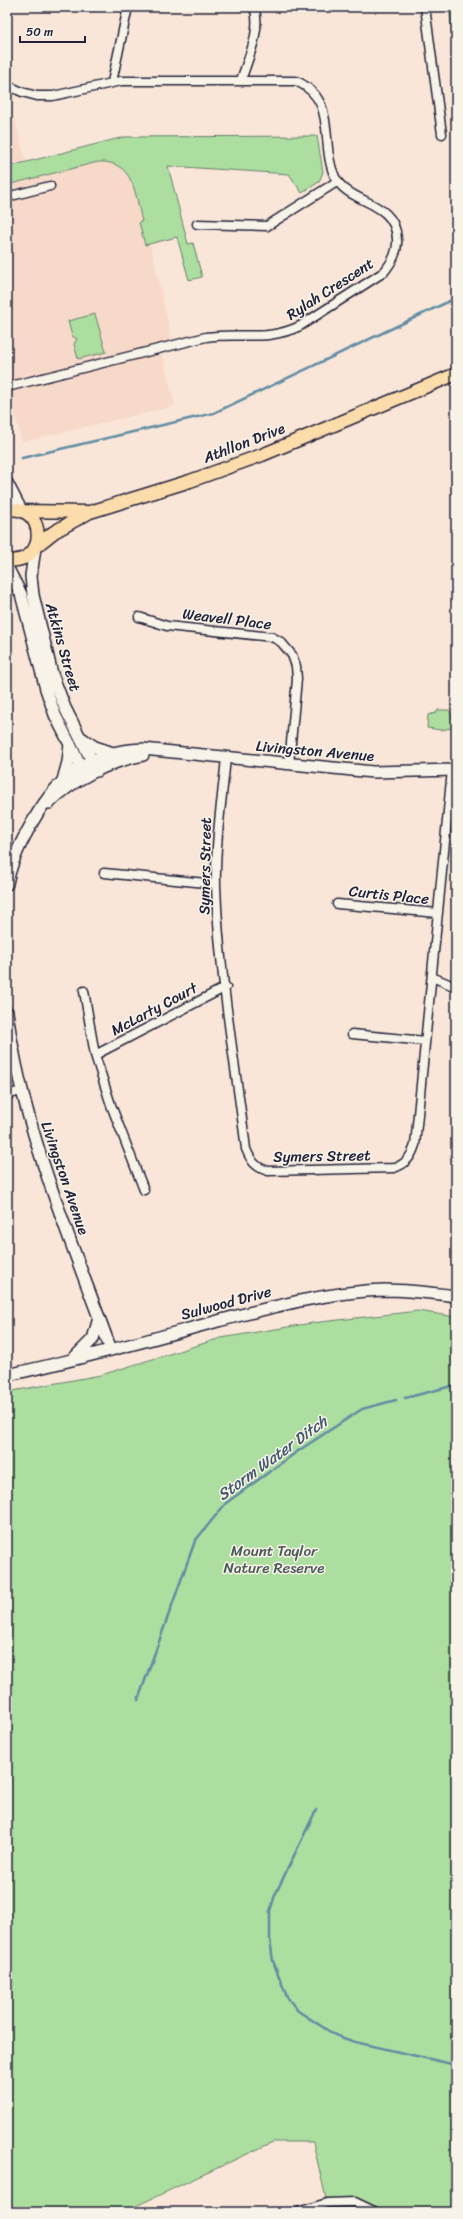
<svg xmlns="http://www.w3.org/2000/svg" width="463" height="2219" viewBox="0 0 463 2219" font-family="Sriracha,sans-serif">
	<rect width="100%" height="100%" fill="#f9e6d8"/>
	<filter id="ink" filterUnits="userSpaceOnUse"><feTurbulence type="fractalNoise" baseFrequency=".025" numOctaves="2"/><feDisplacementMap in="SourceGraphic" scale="8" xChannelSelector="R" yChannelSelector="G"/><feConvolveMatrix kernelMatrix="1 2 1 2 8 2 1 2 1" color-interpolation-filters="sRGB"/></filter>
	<g filter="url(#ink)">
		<path fill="#f7d9ca" d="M15,119L30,178L130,154L174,349L162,353L175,406L22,442L7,384V121Z"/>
		<path fill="#acde9f" stroke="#67806d" d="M449,7H456V65Z
			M317,136L323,172L319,182L302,193L289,174L168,166L188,244L193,243L202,277L189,280L177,237L145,245L139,222L142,221C135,194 134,160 98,162L7,185V167L124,137Z
			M95,314L106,352L78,359L74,344L77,339L72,336L68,321Z
			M438,710H449L454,721L452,728L441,730L427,728L428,715L436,713Z
			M418,1311L456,1317V2212H376L355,2202L327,2203L313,2142H273L123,2212H7V1392L101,1375L221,1338L312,1323Z"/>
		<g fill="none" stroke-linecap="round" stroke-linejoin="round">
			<path stroke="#608ca4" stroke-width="2.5" d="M22,458L214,413L456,298
				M405,1398L456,1385
				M138,1700L195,1541L226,1503L298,1451L362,1409L396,1400
				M316,1810L275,1895L270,1911V1939L273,1961L287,1997L298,2011L335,2035L355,2042L456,2065"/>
			<defs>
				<path id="street" d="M425,7L442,134
					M241,80C248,59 262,29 254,7
					M112,82L128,7
					M7,85L22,92L37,96H53L121,81H296C339,100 319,143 335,177C349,205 395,199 397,239C398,252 392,262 384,272L300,326C267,342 241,332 206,337L7,387
					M7,197L50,186
					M197,224L267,226L338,181
					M139,617L167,626L272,637L281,642L292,655L296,666L297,679L289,764
					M226,758C222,800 215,843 216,886C219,973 235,1062 246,1149C251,1161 255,1167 268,1171L394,1168C406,1164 411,1157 415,1145L452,770
					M104,873L216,884
					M337,904L438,913
					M432,977L456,987
					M84,991L95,1055L226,987
					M352,1034L425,1041
					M95,1055L111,1105L144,1190
					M7,1095L21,1091
					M298,2212L327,2203L355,2202L376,2212"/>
				<path id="secondary" d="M7,483L21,510
					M35,548L31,576L33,595L52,674L65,708L97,771
					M7,567L21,594L46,689L55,715L86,776
					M80,737L95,747L113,753
					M63,780L68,762L70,744
					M49,803C73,779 110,761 143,755
					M7,884C10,865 18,848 28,830C54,781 85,751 143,749L373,772L456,770
					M7,1012C22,1128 71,1240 111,1350
					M74,1358L93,1339L99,1318
					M7,1375C78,1360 148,1340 218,1321C272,1307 327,1292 384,1290C408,1290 432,1293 456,1296"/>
				<path id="primary" d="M7,510C47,503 49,566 7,560
					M22,511L89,512
					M35,547L54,532L90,512L190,481L262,455L456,374"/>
			</defs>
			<use href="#street" stroke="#22223b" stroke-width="11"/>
			<use href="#secondary" stroke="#22223b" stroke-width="14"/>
			<use href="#primary" stroke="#22223b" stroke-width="15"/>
			<use href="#street" stroke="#f7f3e8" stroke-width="8"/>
			<use href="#secondary" stroke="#f7f3e8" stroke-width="11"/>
			<use href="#primary" stroke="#fddcac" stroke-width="12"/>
		</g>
	</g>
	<g text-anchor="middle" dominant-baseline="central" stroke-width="3" stroke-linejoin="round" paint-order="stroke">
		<g font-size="15" fill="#22223b" stroke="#f7f3e8">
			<text transform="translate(330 289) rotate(-33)">Rylah Crescent</text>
			<text transform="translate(244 443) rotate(-21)">Athllon Drive</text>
			<text transform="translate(227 619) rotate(7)">Weavell Place</text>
			<text transform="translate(63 647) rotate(74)">Atkins Street</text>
			<text transform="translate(315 751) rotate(5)">Livingston Avenue</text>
			<text transform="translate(205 866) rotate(-89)">Symers Street</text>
			<text transform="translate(389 895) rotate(6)">Curtis Place</text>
			<text transform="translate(154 1009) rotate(-28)">McLarty Court</text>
			<text transform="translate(322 1156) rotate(-1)">Symers Street</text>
			<text transform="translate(65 1178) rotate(71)">Livingston Avenue</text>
			<text transform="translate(226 1303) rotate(-15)">Sulwood Drive</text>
		</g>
		<g font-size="15" fill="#4b5a59" stroke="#f7f3e8">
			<text x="274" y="1551">Mount Taylor<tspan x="274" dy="17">Nature Reserve</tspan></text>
		</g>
		<g font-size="16" font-style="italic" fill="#415770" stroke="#f7f3e8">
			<text transform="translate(272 1458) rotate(-36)">Storm Water Ditch</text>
		</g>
	</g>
	<rect width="463" height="2219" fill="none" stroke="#f7f3e8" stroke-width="24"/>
	<rect x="12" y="12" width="439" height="2195" fill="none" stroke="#22223b" stroke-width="1.5" filter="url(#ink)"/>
	<path d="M20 36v6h65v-6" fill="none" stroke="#22223b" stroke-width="2"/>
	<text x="26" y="36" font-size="12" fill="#22223b" stroke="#f7f3e8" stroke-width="3" paint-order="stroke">50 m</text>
</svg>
